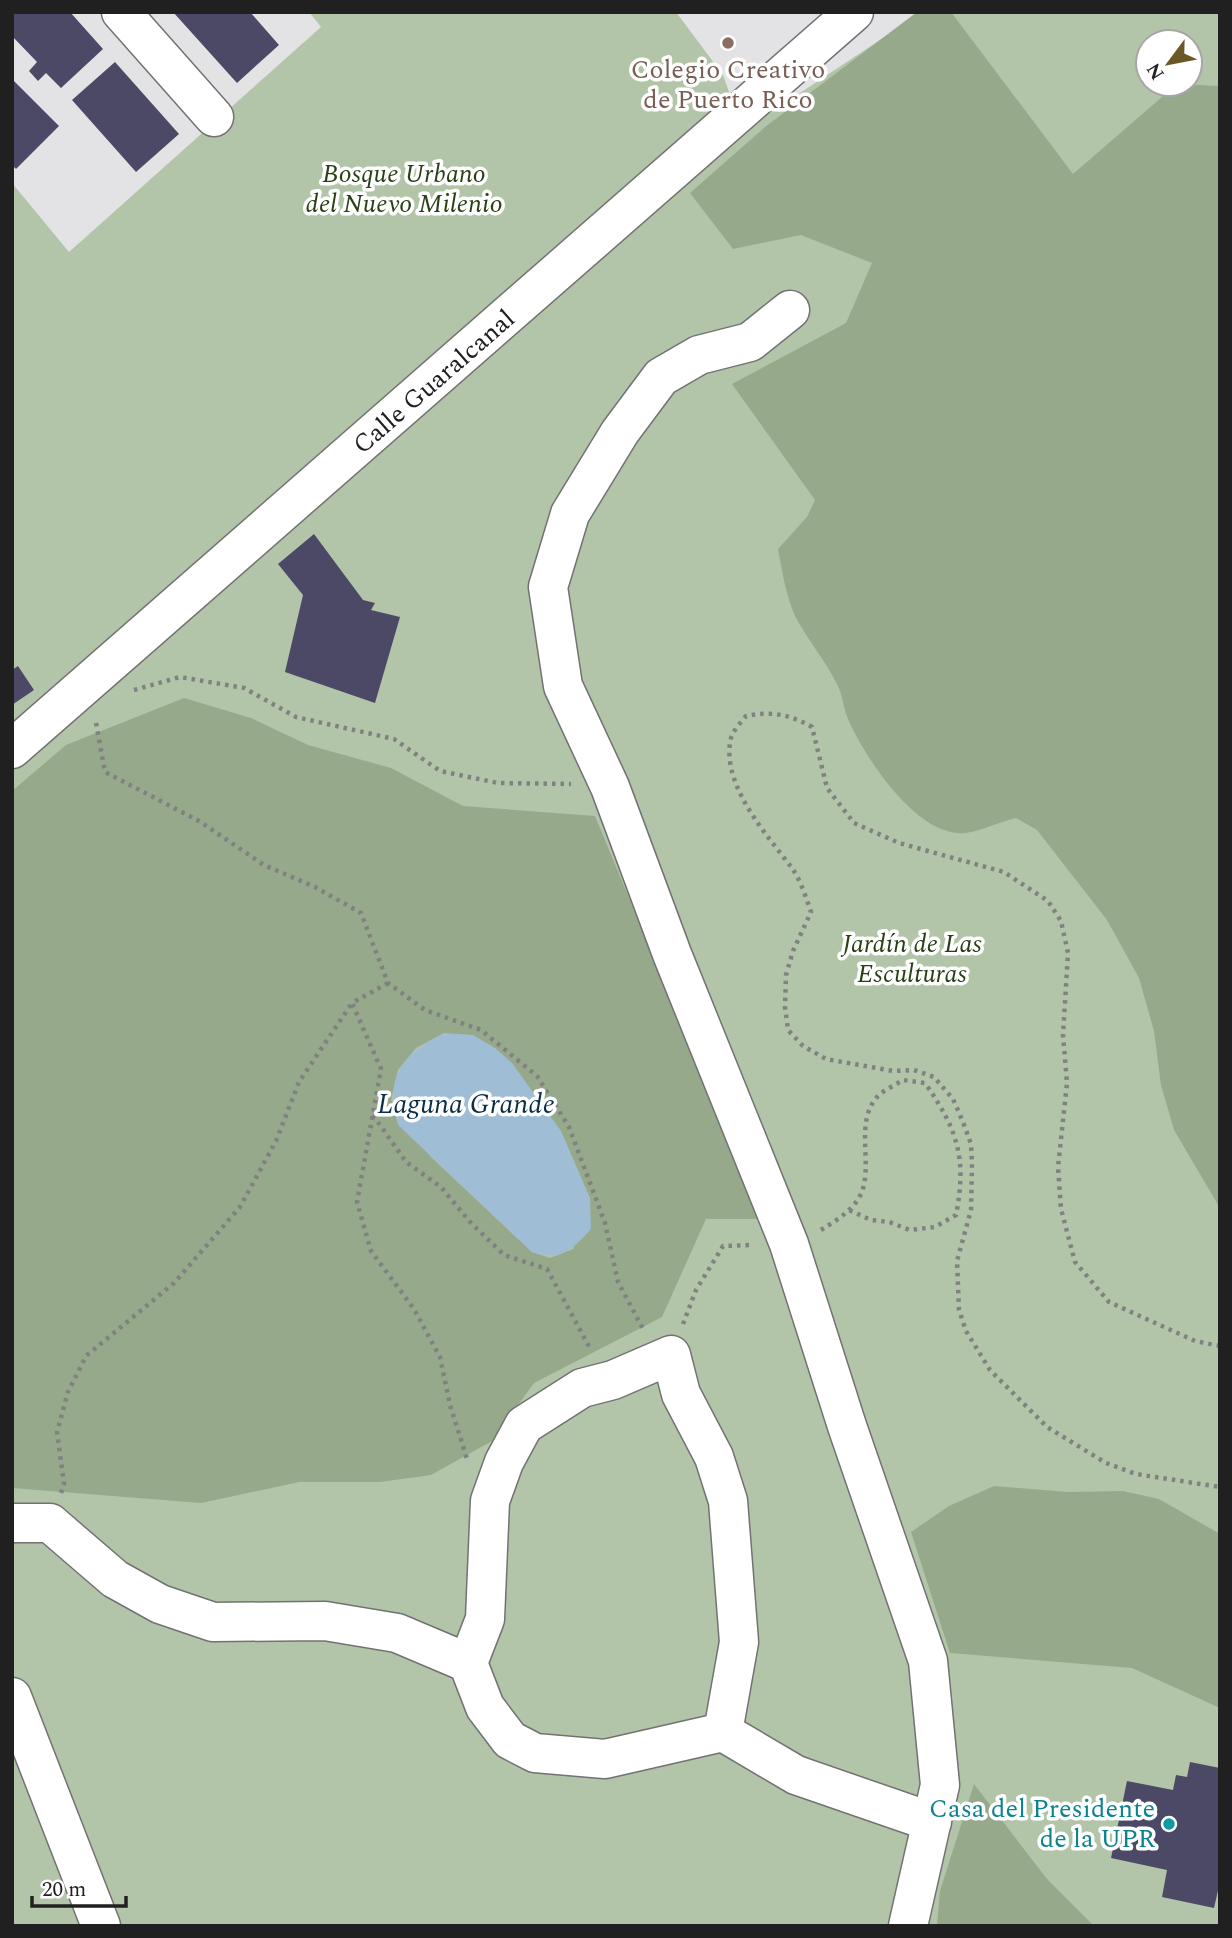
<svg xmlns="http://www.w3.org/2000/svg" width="1232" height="1938" viewBox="0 0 1232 1938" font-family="Spectral,serif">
	<rect width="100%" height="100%" fill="#e3e3e5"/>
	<path fill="#b3c5a9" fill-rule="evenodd" d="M309,12H676L723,75L743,131L922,12H1220V1926H12V183L69,252L321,27ZM1148,42H1190V84H1148Z"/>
	<path fill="#96a98b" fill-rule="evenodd" d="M917,12H951L1073,174L1177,84L1220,86V1208L1174,1130L1161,1085L1154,1031L1139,978L1107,920L1037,830L1016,818C999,822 981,831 965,833C917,838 864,756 848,719C843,708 843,695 837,684C825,660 807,639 795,616C786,595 782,571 778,549L807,517L815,500L732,384L846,323L872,263L801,235L733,249L690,193L765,127Z
		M184,698L251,718L308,745L391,768L463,806L595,816L762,1219H706L662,1317L534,1383L492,1441L431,1475L380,1482H299L201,1503L12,1488V791L66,745ZM444,1033L577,1174L590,1198L573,1249L550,1258L532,1252L431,1157L391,1100L398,1070L416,1048Z
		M994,1486L1068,1492L1123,1491L1159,1499L1220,1534V1708L1132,1668L950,1653L911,1532L949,1506Z
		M974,1784L1047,1879L1094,1926H937L940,1891Z"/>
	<path fill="#a0bdd6" d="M444,1033L473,1035L495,1048L512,1063L561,1131L590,1198L591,1229C571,1251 561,1261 532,1252L398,1125C384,1076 402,1055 444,1033Z"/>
	<path fill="#4c4966" d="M12,12H70L103,49L61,88L46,73L38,81L29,71L37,62L12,36Z
		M173,12H250L279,45L237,83Z
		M115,62L179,134L136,172L72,100Z
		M12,79L59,126L16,169L12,165Z
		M314,534L363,600L375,603L371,610L400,617L375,703L285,672L303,595L278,564Z
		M18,666L34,690L12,705V670Z
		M1190,1762L1220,1768V1882L1214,1908L1162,1897L1167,1870L1111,1858L1127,1781L1173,1790L1176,1775L1187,1777Z"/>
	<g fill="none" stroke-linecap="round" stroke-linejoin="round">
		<defs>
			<path id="minor" d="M121,12L214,117
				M790,310L750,342L699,355L661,377L620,432L570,514L548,587L563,686L610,787L672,954L789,1244L847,1426L928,1661L940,1785L908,1926
				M12,749L854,12
				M12,1523H50L115,1579L160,1604L213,1622L325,1621L397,1633L468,1663L485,1707L510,1740L535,1753L605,1759L723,1732L796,1775L932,1822
				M468,1663L485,1619L490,1501L504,1462L524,1425L582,1388L613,1380L671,1355L681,1394L714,1457L728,1501L739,1642L723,1732
				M12,1697L101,1926"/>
		</defs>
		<use href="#minor" stroke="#727274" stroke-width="41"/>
		<path stroke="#818182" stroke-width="4.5" stroke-dasharray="3.5 5" stroke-linecap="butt" d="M134,690L180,677L244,688L296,717L394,739L440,771L498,783L571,784
			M96,723L105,772L199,821L264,865L315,887L361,913L388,983L425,1010L481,1030L537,1076L569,1127L605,1223L618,1282L643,1329
			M388,983L352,1003L381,1069L357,1202L371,1251L414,1309L440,1357L450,1405L468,1462
			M373,1115L406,1162L441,1187L470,1222L504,1255L547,1269L591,1350
			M821,1230C835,1221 853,1211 861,1194C874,1164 853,1120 879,1095C886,1089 895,1085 903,1080L925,1083C958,1130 967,1159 956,1215L935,1227L910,1230L889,1222L871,1220L849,1210
			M683,1324L696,1290L723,1246L752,1245
			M1220,1346L1195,1341L1109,1302L1075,1262L1061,1209L1058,1167L1067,1083L1063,1035L1068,953L1061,921L1048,901L1004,872L899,843L854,823L827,788L812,727C789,714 771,711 746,716C741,722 733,731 731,738C720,784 767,835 792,868C801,881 806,898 811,912L793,951L786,975L785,1007L788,1030L803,1046L826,1059L893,1071L914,1070L934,1077L953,1099L963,1122L971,1144L972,1163L971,1210L957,1261L959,1310L966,1331L990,1370L1047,1427L1106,1463L1136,1474L1220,1487
			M61,1493L64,1484L57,1432L68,1392L86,1356L174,1283L240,1207L276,1141L299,1082L352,1003"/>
		<use href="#minor" stroke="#fff" stroke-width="38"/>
	</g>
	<circle fill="#8d6e63" stroke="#fff" stroke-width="2.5" cx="728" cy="43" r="7"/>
	<circle fill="#0f9aa8" stroke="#fff" stroke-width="2.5" cx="1169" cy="1824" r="7"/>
	<g text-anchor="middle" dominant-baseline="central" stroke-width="7" stroke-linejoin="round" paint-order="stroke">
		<g font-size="26" fill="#785e54" stroke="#fff">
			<text x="728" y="70">Colegio Creativo<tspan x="728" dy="30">de Puerto Rico</tspan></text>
		</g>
		<g font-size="26" font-style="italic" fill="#284114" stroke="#fff">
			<text x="404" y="174">Bosque Urbano<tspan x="404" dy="30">del Nuevo Milenio</tspan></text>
			<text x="912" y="944">Jardín de Las<tspan x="912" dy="30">Esculturas</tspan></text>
		</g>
		<g font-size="26" fill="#202020" stroke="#fff">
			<text transform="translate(434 382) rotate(-41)">Calle Guaralcanal</text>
		</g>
		<g font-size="26" fill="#0d838f" stroke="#fff" text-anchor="end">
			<text x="1155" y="1809">Casa del Presidente<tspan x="1155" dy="30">de la UPR</tspan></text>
		</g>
		<g font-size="28" font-style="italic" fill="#092e47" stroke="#fff">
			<text x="466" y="1104">Laguna Grande</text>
		</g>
	</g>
	<rect width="1232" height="1938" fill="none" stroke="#202020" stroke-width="28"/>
	<g transform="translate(1169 63) rotate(238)"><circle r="33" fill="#ffffff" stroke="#a6a6a6" stroke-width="2"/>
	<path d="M0-5L12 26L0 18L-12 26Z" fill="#6b5827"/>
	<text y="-10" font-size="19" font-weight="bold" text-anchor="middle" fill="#202020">N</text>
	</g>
	<path d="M32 1896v10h94v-10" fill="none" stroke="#202020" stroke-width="3.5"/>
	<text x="42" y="1896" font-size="21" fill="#202020" stroke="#ffffff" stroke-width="5" paint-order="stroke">20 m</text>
</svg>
